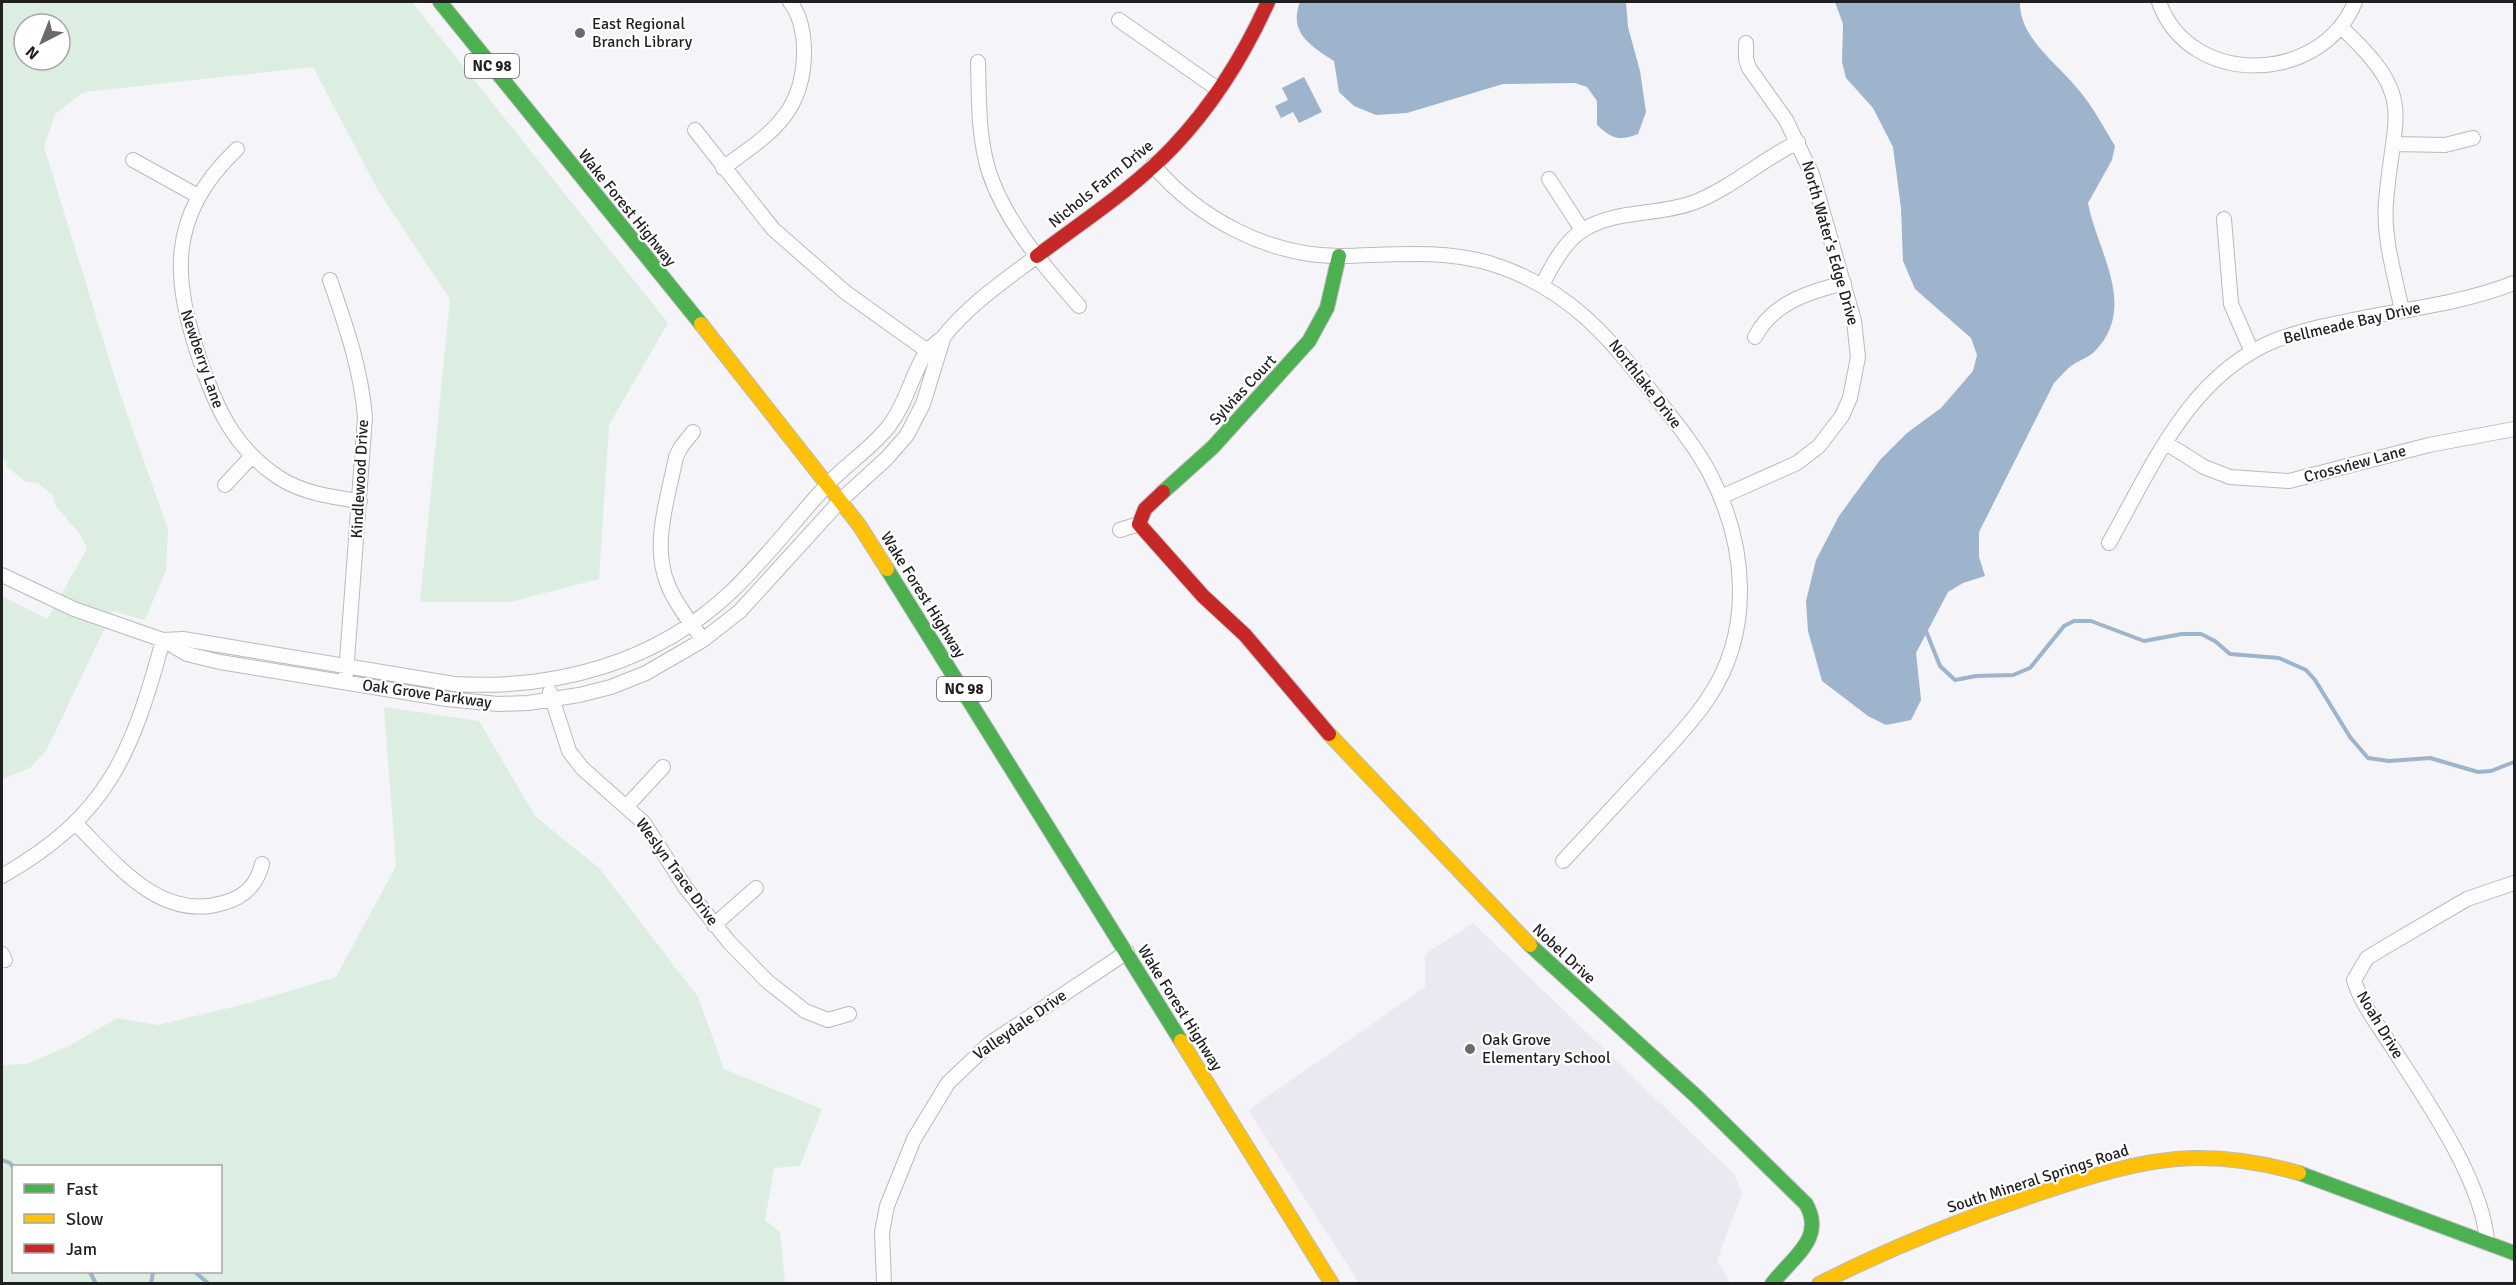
<svg xmlns="http://www.w3.org/2000/svg" width="2516" height="1285" viewBox="0 0 2516 1285" font-family="Signika,sans-serif">
	<rect width="100%" height="100%" fill="#f5f4f8"/>
	<path fill="#ebe8f2" d="M1473,923L1735,1175L1742,1194L1717,1260L1730,1283H1359L1248,1110L1425,987V954Z"/>
	<path fill="#dcede1" fill-rule="evenodd" d="M2,2H412L668,323L609,425L599,579L510,602H420L450,299L379,192L313,67L84,92L55,114L44,147L118,388L168,529L166,570L145,620L113,611L47,749L30,768L2,779V596L47,619L87,549L80,534L55,505L53,496L38,483L26,482L6,466L7,463L2,457ZM24,24H60V60H24Z
		M384,707L479,721L535,816L599,868L698,997L724,1069L822,1109L800,1166L774,1168L765,1220L780,1232L785,1283H2V1065L26,1064L69,1046L117,1018L158,1025L249,1003L336,977L396,866ZM14,1166H220V1272H14Z"/>
	<path fill="#9db4cc" d="M1300,2H1626L1628,27L1640,71L1646,112L1638,134C1619,142 1611,138 1597,125V101L1587,87L1575,83L1503,84L1407,113L1376,115L1354,106L1339,92L1334,61C1311,46 1288,33 1300,2Z
		M1835,2H2020C2019,37 2056,62 2077,88C2092,105 2103,126 2115,146L2112,160L2088,203C2097,252 2139,307 2094,352C2089,357 2080,360 2074,364C2066,369 2060,377 2054,383L1979,532V557L1985,576L1963,583L1948,592L1916,653L1921,700L1911,720L1886,725L1868,716L1822,681L1808,631L1806,601L1816,560L1839,516L1880,460L1907,433L1941,408L1973,371L1977,355L1971,338L1915,289L1903,261L1901,208L1893,147L1873,108L1846,78L1842,62L1843,24Z
		M1304,77L1322,112L1299,123L1293,112L1281,118L1275,106L1288,100L1282,88Z"/>
	<g fill="none" stroke-linecap="round" stroke-linejoin="round">
		<path stroke="#9db4cc" stroke-width="4" d="M1926,631L1940,666L1955,680L1976,676L2013,675L2030,668L2064,626L2074,621H2091L2144,641L2182,634H2201L2215,641L2230,654L2279,658L2306,670L2315,680L2350,737L2368,758L2389,761L2430,758L2478,772L2491,771L2514,762
			M2,1160L10,1163L14,1168
			M90,1272L96,1284
			M195,1272L209,1284
			M151,1284L153,1272"/>
		<defs>
			<path id="street" d="M2159,2C2190,89 2322,84 2355,2
				M1119,20L1219,90
				M2342,28C2418,99 2393,112 2386,202C2383,238 2395,276 2402,311
				M978,62C979,98 978,137 989,172C1006,223 1044,266 1079,306
				M695,130L773,229L845,292L933,355
				M2395,144L2445,145L2473,138
				M237,149C166,216 172,280 202,366C218,412 236,449 278,477C302,493 331,497 360,501
				M133,160L198,196
				M1153,165C1199,219 1270,257 1342,256C1392,255 1440,249 1489,263C1568,287 1609,337 1658,400C1676,423 1696,447 1710,474C1747,545 1754,632 1707,700C1691,724 1671,744 1652,765C1622,797 1593,829 1563,861
				M723,168C770,134 805,113 804,49C804,34 800,14 790,2
				M1549,179L1582,230
				M2224,219L2231,304L2252,352
				M330,280C346,326 361,369 365,417L346,674
				M1542,285C1552,266 1564,242 1583,230C1616,209 1659,216 1695,202C1731,188 1761,160 1798,142
				M1755,337C1772,303 1809,292 1844,283
				M693,432L681,447L676,457C668,498 651,545 668,585C676,605 691,623 703,640
				M2166,443L2204,467L2230,477L2289,481L2429,445L2514,429
				M225,485L252,456
				M1721,497L1797,463L1819,446L1842,416L1850,398L1858,357L1854,321L1812,174L1786,120L1749,68L1746,59V43
				M1120,530L1139,524
				M2109,543C2152,467 2189,375 2276,340C2306,329 2337,323 2368,317C2417,308 2469,301 2514,283
				M2,575L74,609L163,640L187,654L220,662L447,699L498,704L528,703L579,695L611,687L646,673L703,640L740,611L841,500L887,458L907,435L923,404L944,336
				M163,640L183,639L454,684C556,690 657,663 733,590C766,558 795,520 826,486C846,464 871,449 889,426C906,404 911,377 925,354C930,346 939,342 945,335C971,303 1004,281 1037,256
				M550,692L569,751L582,768L644,823L685,887L729,942L767,981L805,1011L828,1020L849,1014
				M627,806L663,767
				M75,823C115,862 159,922 223,903C245,897 257,885 262,864
				M2,876C109,815 132,753 163,640
				M714,925L756,888
				M2,954L5,960
				M2487,1243C2484,1183 2425,1098 2392,1047C2379,1026 2361,1004 2354,980L2367,958L2385,947L2467,899L2514,883
				M884,1284L882,1232L887,1206L914,1139L948,1083L989,1044L1127,952"/>
			<path id="fast" d="M440,2L701,324
				M1163,492L1213,447L1309,341L1327,308L1339,256
				M887,569L1181,1041
				M1530,945L1697,1097L1806,1204C1826,1239 1791,1258 1772,1284
				M2299,1173L2514,1253"/>
			<path id="slow" d="M701,324L859,525L887,569
				M1329,734L1530,945
				M1181,1041L1332,1284
				M1819,1284C1890,1248 1962,1219 2037,1194C2087,1177 2139,1160 2192,1158C2229,1157 2264,1163 2299,1173"/>
			<path id="jam" d="M1037,256C1083,221 1133,189 1173,147C1213,105 1244,55 1268,2
				M1163,492L1145,509L1139,524L1203,596L1245,635L1329,734"/>
		</defs>
		<use href="#street" stroke="#bbbabd" stroke-width="16"/>
		<use href="#fast" stroke="#bbbabd" stroke-width="16"/>
		<use href="#slow" stroke="#bbbabd" stroke-width="16"/>
		<use href="#jam" stroke="#bbbabd" stroke-width="16"/>
		<use href="#street" stroke="#fefdfe" stroke-width="14"/>
		<use href="#fast" stroke="#4caf50" stroke-width="14"/>
		<use href="#slow" stroke="#ffc107" stroke-width="14"/>
		<use href="#jam" stroke="#c62828" stroke-width="14"/>
	</g>
	<g fill="#6b6a6d" stroke="#fff" stroke-width="2">
		<circle cx="580" cy="33" r="6"/>
		<circle cx="1470" cy="1049" r="6"/>
	</g>
	<g text-anchor="middle" dominant-baseline="central" stroke-width="4.5" stroke-linejoin="round" paint-order="stroke">
		<g fill="#fff" stroke="#636264" stroke-width="1.5">
			<rect x="465" y="54" width="54" height="24" rx="4.5"/>
			<rect x="937" y="677" width="54" height="24" rx="4.5"/>
		</g>
		<g font-size="15" font-weight="bold" fill="#201f22">
			<text x="492" y="66">NC 98</text>
			<text x="964" y="689">NC 98</text>
		</g>
		<g font-size="16" fill="#201f22" stroke="#fff" text-anchor="start">
			<text x="592" y="24">East Regional<tspan x="592" dy="18">Branch Library</tspan></text>
			<text x="1482" y="1040">Oak Grove<tspan x="1482" dy="18">Elementary School</tspan></text>
		</g>
		<g font-size="16" fill="#201f22" stroke="#fff">
			<text transform="translate(1101 184) rotate(-39)">Nichols Farm Drive</text>
			<text transform="translate(627 208) rotate(51)">Wake Forest Highway</text>
			<text transform="translate(1830 243) rotate(74)">North Water's Edge Drive</text>
			<text transform="translate(2352 323) rotate(-13)">Bellmeade Bay Drive</text>
			<text transform="translate(202 359) rotate(71)">Newberry Lane</text>
			<text transform="translate(1645 384) rotate(52)">Northlake Drive</text>
			<text transform="translate(1243 390) rotate(-47)">Sylvias Court</text>
			<text transform="translate(2355 464) rotate(-15)">Crossview Lane</text>
			<text transform="translate(360 479) rotate(-87)">Kindlewood Drive</text>
			<text transform="translate(923 595) rotate(58)">Wake Forest Highway</text>
			<text transform="translate(427 694) rotate(8)">Oak Grove Parkway</text>
			<text transform="translate(677 872) rotate(54)">Weslyn Trace Drive</text>
			<text transform="translate(1564 954) rotate(43)">Nobel Drive</text>
			<text transform="translate(1180 1008) rotate(58)">Wake Forest Highway</text>
			<text transform="translate(1020 1025) rotate(-35)">Valleydale Drive</text>
			<text transform="translate(2380 1025) rotate(59)">Noah Drive</text>
			<text transform="translate(2038 1179) rotate(-18)">South Mineral Springs Road</text>
		</g>
	</g>
	<rect width="2516" height="1285" fill="none" stroke="#201f22" stroke-width="6"/>
	<rect x="12" y="1165" width="210" height="108" fill="#ffffff" stroke="#a6a5a7" stroke-width="1.5"/>
	<rect x="24" y="1184" width="30" height="9" fill="#4caf50" stroke="#a6a5a7" stroke-width="1.5"/>
	<text x="66" y="1195" font-size="18" fill="#201f22">Fast</text>
	<rect x="24" y="1214" width="30" height="9" fill="#ffc107" stroke="#a6a5a7" stroke-width="1.5"/>
	<text x="66" y="1225" font-size="18" fill="#201f22">Slow</text>
	<rect x="24" y="1244" width="30" height="9" fill="#c62828" stroke="#a6a5a7" stroke-width="1.5"/>
	<text x="66" y="1255" font-size="18" fill="#201f22">Jam</text>
	<g transform="translate(42 42) rotate(222)"><circle r="28" fill="#ffffff" stroke="#a6a5a7" stroke-width="1.5"/>
	<path d="M0-4.5L10 22L0 15L-10 22Z" fill="#6b6a6d"/>
	<text y="-9" font-size="16" font-weight="bold" text-anchor="middle" fill="#201f22">N</text>
	</g>
</svg>
